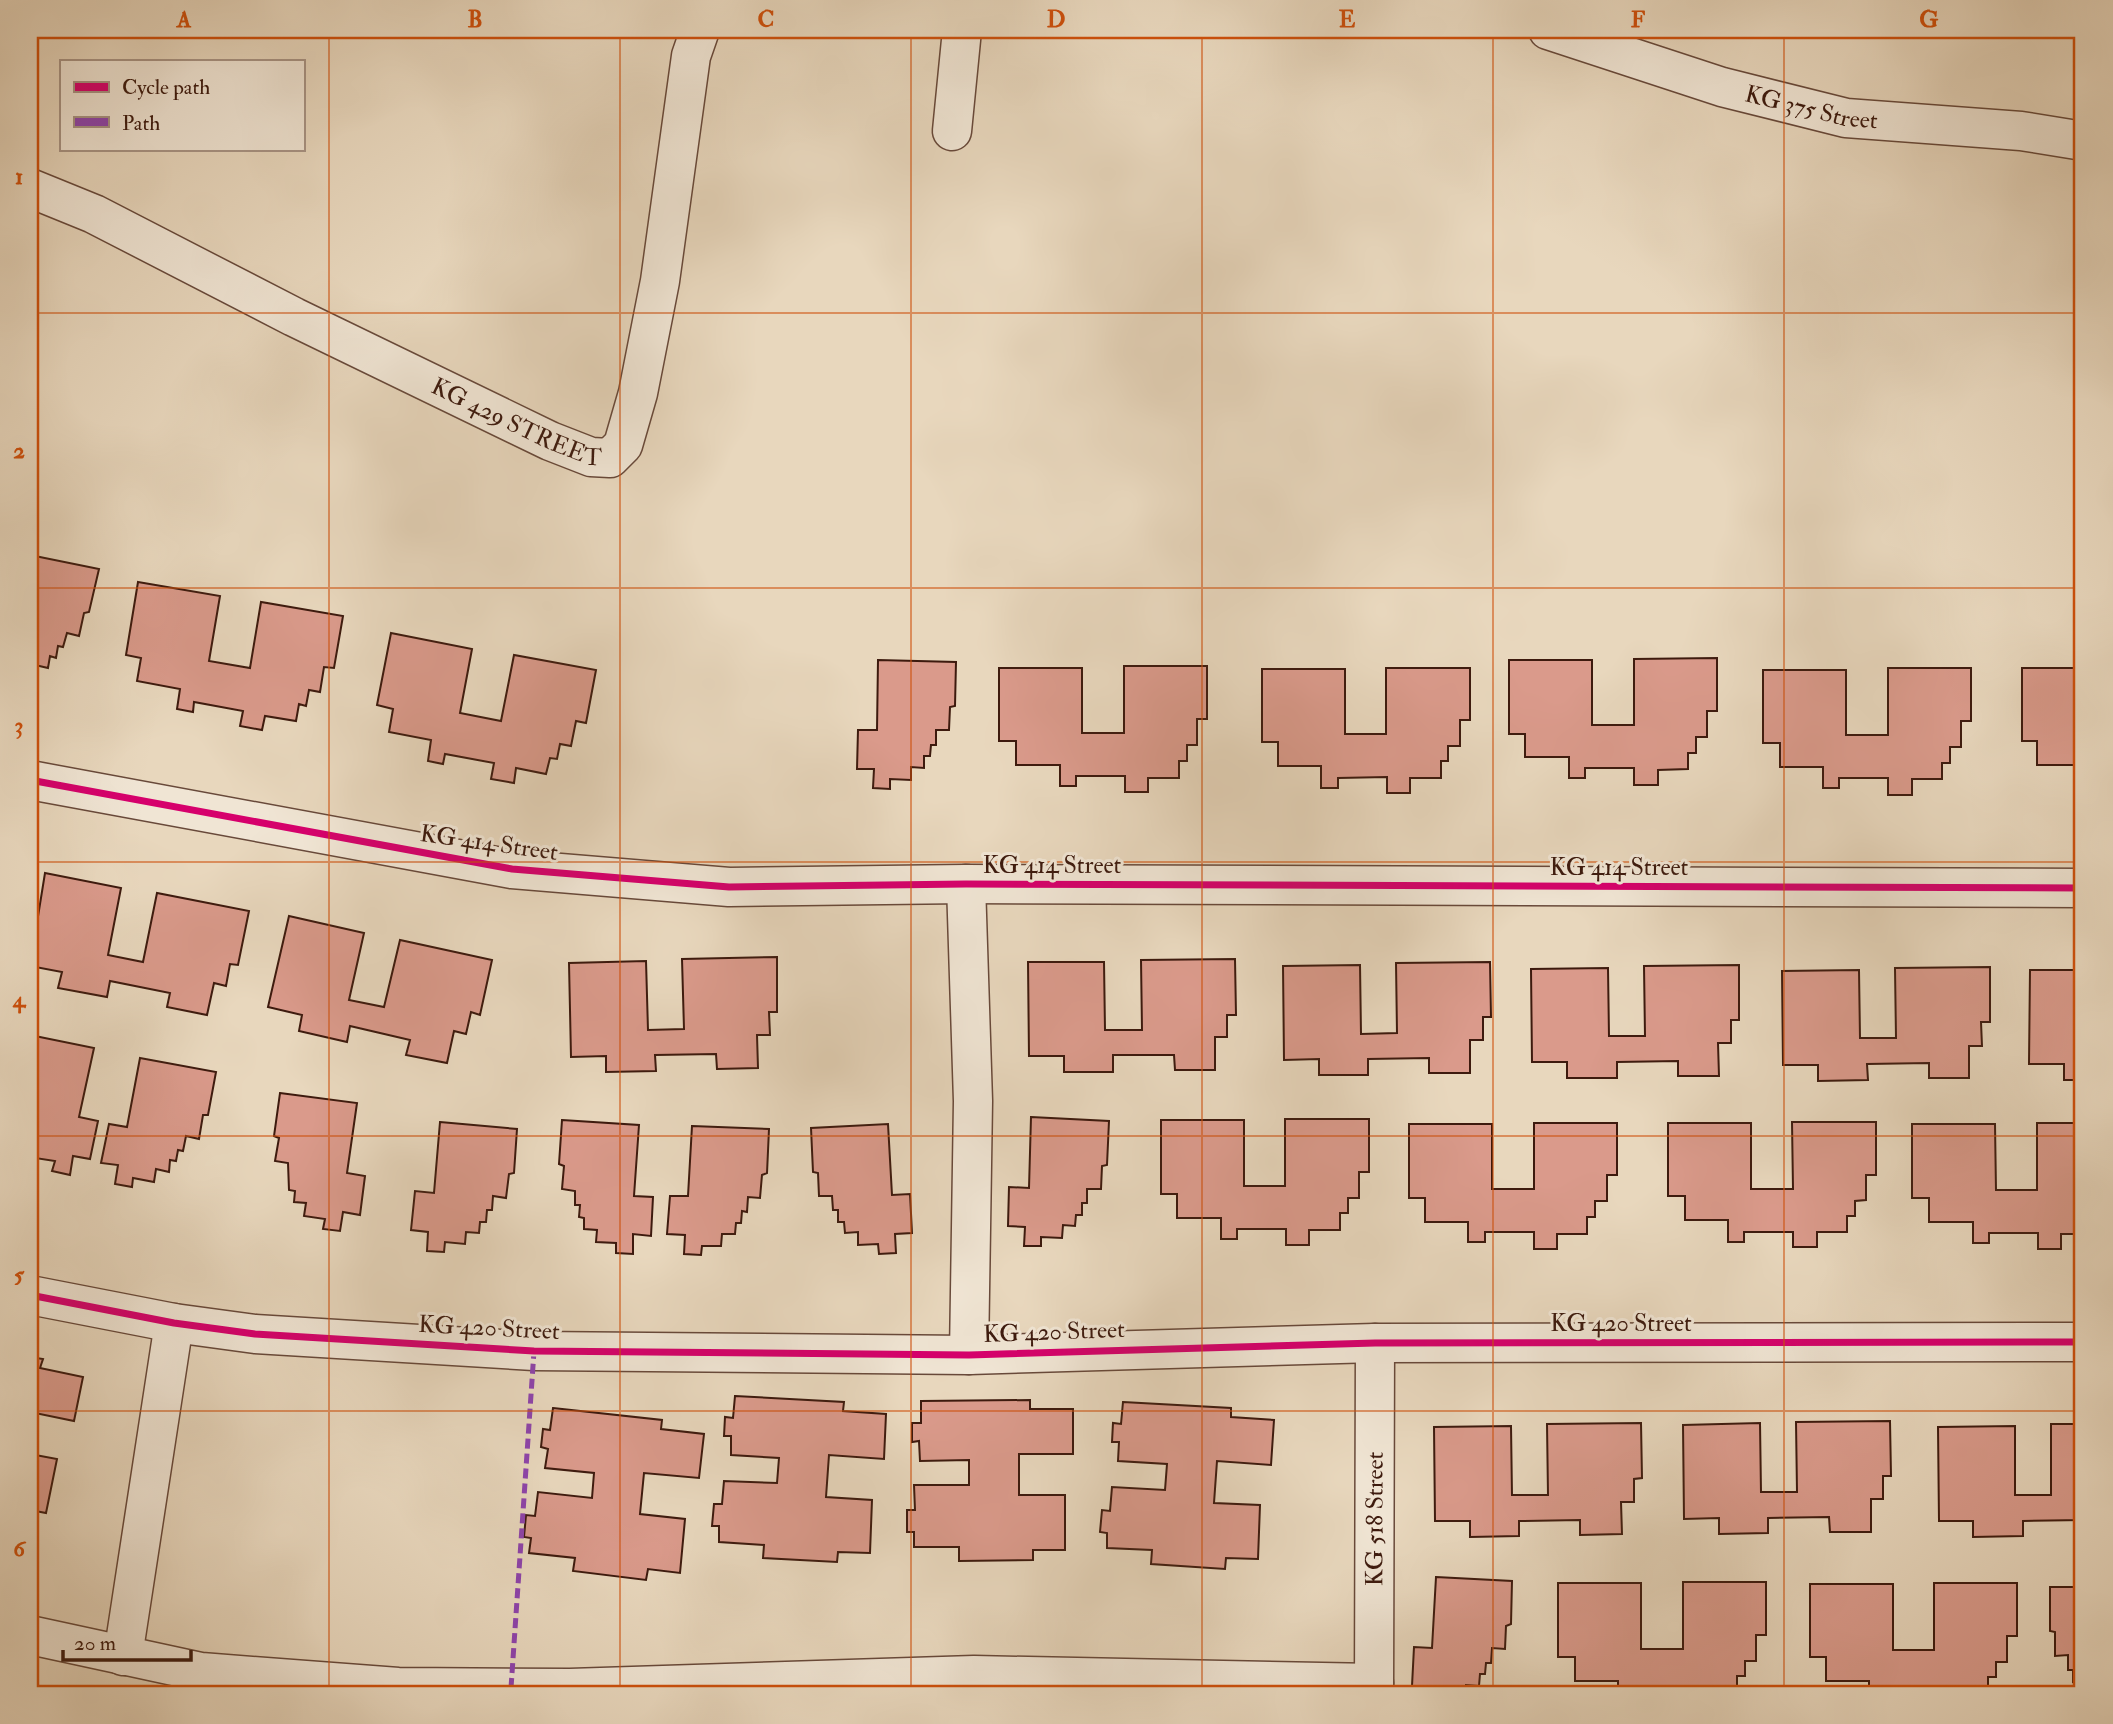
<svg xmlns="http://www.w3.org/2000/svg" width="2113" height="1724" viewBox="0 0 2113 1724" font-family="'IM FELL Double Pica',serif">
	<rect width="100%" height="100%" fill="#e8d7bd"/>
	<filter id="stains"><feTurbulence type="fractalNoise" baseFrequency=".00286" numOctaves="4"/><feColorMatrix values="0 0 0 0 .2 0 0 0 0 .09 0 0 0 0 .02 0 0 0 .5 -.17"/></filter>
	<radialGradient id="worn" r=".72"><stop offset=".6" stop-color="#630" stop-opacity="0"/><stop offset="1" stop-color="#630" stop-opacity=".3"/></radialGradient>
	<path fill="#da9a8b" stroke="#3d1a0e" stroke-width="2" d="M30,555L99,569L89,612L84,613L79,636L67,633L63,647L58,646L56,658L50,656L48,668L35,665L33,677L30,676Z
		M138,582L220,596L209,661L250,668L261,602L343,616L334,668L324,667L320,692L309,690L306,706L299,704L296,721L265,716L262,730L240,726L243,711L194,702L193,712L177,709L180,689L137,681L141,658L126,655Z
		M391,633L472,649L460,713L501,721L514,655L596,670L586,723L576,721L571,746L560,744L557,759L550,758L546,774L516,768L514,783L491,779L494,763L445,754L443,764L428,761L431,740L389,732L393,709L377,705Z
		M1717,658V711H1707V737H1696V753H1688V769L1658,770V785H1634V768H1585V778H1569V757H1525V734H1509V660H1592V725H1634V659Z
		M878,660L956,662L955,706L950,707L949,730H936V745H931L930,756H924V768L911,767V780L890,779V789L873,788L874,769H857L858,730H877Z
		M1124,666H1207V719H1197V745H1187V761H1179V778H1148V792H1125V776H1076V786H1060V765H1016V741H999V668H1082V733H1124Z
		M1386,668H1470V720H1460V746H1448V761H1441V778H1410V793H1387V777L1338,778V788H1321V766H1278V742H1262V669H1345V734H1386Z
		M1888,668H1971V721H1961V747H1950V763H1942V779H1912V795H1888V778H1839V788H1823V767H1780V743H1763V670H1846V735H1888Z
		M2022,668H2083V786L2081,765H2037V741H2022Z
		M45,873L121,888L108,955L143,962L157,893L249,911L238,965L230,964L226,986L214,983L207,1015L167,1007L170,993L110,981L107,997L58,988L62,972L30,966Z
		M289,916L364,933L349,1000L384,1007L400,940L492,960L480,1015L471,1012L466,1034L454,1031L447,1063L406,1055L410,1040L350,1026L347,1042L299,1031L302,1015L268,1007Z
		M777,957V1012H769L770,1035H757L758,1068L717,1069L716,1054L655,1055L656,1071L606,1072V1056L571,1057L569,963L646,961L648,1030L684,1029L682,959Z
		M1235,959L1236,1015H1227V1037H1215V1070H1175L1174,1055H1113V1072H1064V1056H1029L1028,962H1104L1105,1030H1142L1141,960Z
		M1490,962L1491,1017H1483V1040H1470V1073H1429V1058L1368,1059V1075H1319V1059L1284,1060L1283,966L1360,965L1361,1034L1397,1033L1396,963Z
		M1739,965V1020H1731V1043H1718L1719,1076H1678V1061L1617,1062V1078H1567V1062H1532L1531,969L1608,968L1609,1036H1645L1644,966Z
		M1990,967V1022H1981L1982,1046H1969V1078H1929V1063L1867,1064L1868,1080L1818,1081V1065H1783L1782,971L1859,970L1860,1038H1896L1895,968Z
		M2030,970H2083V1080H2064V1064H2029Z
		M30,1035L94,1048L79,1117L98,1121L90,1159L73,1156L70,1175L52,1171L55,1161L35,1158L37,1145L30,1144Z
		M140,1058L216,1072L208,1115H203L199,1139L186,1136L183,1151L178,1150L176,1161L170,1160L169,1172L156,1169L154,1182L133,1178L132,1187L115,1184L118,1165L101,1163L109,1124L127,1127Z
		M280,1093L357,1103L347,1173L365,1176L360,1215L343,1212L340,1231L323,1229L325,1219L304,1216L306,1203L294,1202L295,1191L289,1190L288,1163L275,1161L279,1138L274,1136Z
		M1031,1117L1109,1121L1107,1165L1102,1166L1101,1189H1087V1203H1082V1215H1076L1075,1226L1063,1225L1062,1238L1041,1237V1246H1024L1025,1227L1008,1226L1009,1187L1029,1188Z
		M1285,1119H1369V1172H1359V1198H1348V1213H1340V1230H1309V1245H1286V1229H1237V1239H1221V1218H1177V1194H1161V1120H1244V1186H1285Z
		M562,1120L639,1125L634,1196L653,1197L651,1236L633,1234V1254L616,1253V1243L596,1242L597,1230L584,1229V1218L579,1217L580,1205H575V1191L562,1189L564,1166L559,1164Z
		M440,1122L517,1129L514,1173L509,1174L506,1198L493,1196L492,1210H487L486,1222H480L479,1233L466,1232L465,1244L445,1242L444,1252L427,1251L428,1232L411,1230L415,1191L434,1193Z
		M1792,1122H1876V1175H1866V1200L1855,1201V1216H1847V1232H1817V1247H1793V1232H1744V1242H1728V1220H1685V1196H1668V1123H1751V1189H1793Z
		M1534,1123H1617V1175H1607V1201H1595V1217H1587V1234H1557V1249H1534V1232H1485V1242H1468V1222H1425V1198H1409V1124H1492V1189H1534Z
		M2037,1123H2083V1234H2061V1249H2038V1233H1989V1243H1973V1222H1929V1198H1912V1124H1995L1996,1190H2037Z
		M888,1124L892,1195L910,1194L912,1233L895,1234L896,1253L879,1254L878,1244L858,1245V1232L845,1233L844,1222H838V1210H833L832,1196H819L818,1173L813,1172L811,1128Z
		M692,1126L769,1129L767,1173L762,1175L760,1198L748,1197L747,1212L742,1211L741,1223H736L735,1234H722L721,1246H702L701,1255L684,1254L685,1235L667,1234L670,1196H688Z
		M30,1357L43,1359L40,1368L83,1377L74,1421L30,1412Z
		M735,1396L844,1402L843,1411L886,1414L884,1459L829,1455L826,1497L872,1500L870,1553L838,1552L837,1562L763,1558L764,1545L719,1542V1526H712L714,1504H722L724,1481L777,1483L779,1458L731,1455V1436H724L725,1417L733,1418Z
		M1030,1400V1409H1073V1454H1019V1495H1065V1550H1033V1560L959,1561V1547H914V1532H907V1510H915L914,1485H969V1460L920,1461L919,1441L912,1442V1423H921V1401Z
		M1123,1402L1231,1408V1417L1274,1420L1271,1465L1217,1461L1214,1503L1260,1505L1258,1559L1226,1558L1225,1569L1151,1564L1152,1550L1107,1548V1533L1100,1532L1102,1510L1110,1511L1112,1487L1165,1490L1167,1464L1118,1461L1119,1442H1112L1113,1423L1121,1424Z
		M553,1408L662,1420L661,1429L704,1434L699,1478L644,1473L640,1514L685,1519L680,1573L648,1569L646,1580L573,1571L575,1558L529,1553L531,1538L524,1537L526,1515L535,1516L538,1492L592,1498L594,1473L545,1468L548,1449L541,1447L543,1429L550,1430Z
		M1890,1421L1891,1476H1883V1499H1871V1532H1830L1829,1517L1768,1518V1533L1719,1534V1518L1684,1519L1683,1425L1760,1423L1761,1492H1797L1796,1422Z
		M1641,1423L1642,1478L1634,1479V1502H1621L1622,1534L1580,1535V1520L1519,1521V1536L1470,1537V1521H1435L1434,1427L1511,1426L1512,1495H1548L1547,1424Z
		M2051,1424H2083V1520L2023,1521V1536L1973,1537V1521H1939L1938,1427L2015,1426V1495H2051Z
		M30,1454L57,1459L46,1513L30,1510Z
		M1436,1577L1512,1581L1511,1624L1506,1626L1505,1649L1492,1648L1491,1663H1486L1485,1674H1480L1479,1686L1466,1685V1694H1428L1429,1686H1412L1414,1647L1432,1648Z
		M1683,1582H1766V1635H1756V1661H1745V1676H1737V1693L1618,1694V1681H1575V1657H1558V1583H1641V1649H1683Z
		M1934,1583H2017V1636H2007V1662H1996V1677H1988V1694H1869V1681H1826V1657H1810V1584H1893V1650H1934Z
		M2050,1587H2083V1693H2079V1681L2073,1682V1670H2068V1655L2055,1656V1632L2050,1631Z"/>
	<g fill="none" stroke-linecap="round" stroke-linejoin="round">
		<defs>
			<g id="street">
				<path id="s1" d="M1548,30L1722,87L1846,118L2021,131L2083,141"/>
				<path d="M952,131L962,30"/>
				<path id="s2" d="M30,188L94,214L294,317L550,441L591,457L610,458L623,445L638,393L660,281L691,56L700,30"/>
				<path d="M30,780L512,869L729,887L966,884L2083,888"/>
				<path d="M966,884L973,1101L969,1355"/>
				<path d="M30,1295L174,1323L255,1334L534,1351L969,1355L1375,1343L2083,1342"/>
				<path d="M30,1635L201,1672L398,1687L570,1688L974,1675L1374,1683"/>
				<path d="M123,1656L174,1323"/>
				<path id="s3" d="M1374,1694L1375,1343"/>
			</g>
		</defs>
		<use href="#street" stroke="#68493a" stroke-width="41"/>
		<use href="#street" stroke="#f0e5d4" stroke-width="38"/>
		<path stroke="#8e44ad" stroke-width="5" stroke-dasharray="10 5" stroke-linecap="butt" d="M511,1688L534,1351"/>
		<defs>
			<path id="cycleway" d="M30,780L512,869L729,887L966,884L2083,888
				M30,1295L174,1323L255,1334L534,1351L969,1355L1375,1343L2083,1342"/>
		</defs>
		<use href="#cycleway" stroke="#f0e5d4" stroke-width="11"/>
		<use href="#cycleway" stroke="#d6006c" stroke-width="7"/>
	</g>
	<path fill="none" stroke="#ce500c" stroke-width="2" stroke-opacity="0.55" d="M329,30V1694M620,30V1694M911,30V1694M1202,30V1694M1493,30V1694M1784,30V1694M30,313H2083M30,588H2083M30,862H2083M30,1136H2083M30,1411H2083"/>
	<g text-anchor="middle" dominant-baseline="central" stroke-width="6" stroke-linejoin="round" paint-order="stroke">
		<g font-size="24" fill="#3d1a0e" stroke="#f0e5d4">
			<text stroke="none"><textPath href="#s1" startOffset="275">KG 375 Street</textPath></text>
			<text stroke="none"><textPath href="#s2" startOffset="541">KG 429 STREET</textPath></text>
			<text transform="translate(489 843) rotate(8)">KG 414 Street</text>
			<text x="1052" y="865">KG 414 Street</text>
			<text x="1619" y="867">KG 414 Street</text>
			<text x="1621" y="1323">KG 420 Street</text>
			<text transform="translate(489 1328) rotate(3)">KG 420 Street</text>
			<text transform="translate(1054 1332) rotate(-2)">KG 420 Street</text>
			<text stroke="none"><textPath href="#s3" startOffset="175">KG 518 Street</textPath></text>
		</g>
	</g>
	<rect width="2113" height="1724" fill="none" stroke="#e8d7bd" stroke-width="77"/>
	<rect x="60" y="60" width="245" height="91" fill="#f0e5d4" stroke="#a89485" stroke-width="2"/>
	<rect x="74" y="82" width="35" height="10" fill="#d6006c" stroke="#a89485" stroke-width="2"/>
	<text x="122" y="94" font-size="21" fill="#3d1a0e">Cycle path</text>
	<rect x="74" y="117" width="35" height="10" fill="#8e44ad" stroke="#a89485" stroke-width="2"/>
	<text x="122" y="130" font-size="21" fill="#3d1a0e">Path</text>
	<path d="M63 1650v10h128v-10" fill="none" stroke="#3d1a0e" stroke-width="3.5"/>
	<text x="74" y="1650" font-size="21" fill="#3d1a0e" stroke="#f0e5d4" stroke-width="5" paint-order="stroke">20 m</text>
	<rect x="38" y="38" width="2036" height="1648" fill="none" stroke="#ce500c" stroke-width="2.5"/>
	<g font-size="23" text-anchor="middle" font-weight="bold" fill="#ce500c">
		<text x="184" y="27">A</text>
		<text x="475" y="27">B</text>
		<text x="766" y="27">C</text>
		<text x="1056" y="27">D</text>
		<text x="1347" y="27">E</text>
		<text x="1638" y="27">F</text>
		<text x="1929" y="27">G</text>
		<text x="19" y="184">1</text>
		<text x="19" y="458">2</text>
		<text x="19" y="733">3</text>
		<text x="19" y="1007">4</text>
		<text x="19" y="1282">5</text>
		<text x="19" y="1556">6</text>
	</g>
	<rect width="100%" height="100%" filter="url(#stains)"/>
	<rect width="100%" height="100%" fill="url(#worn)"/>
</svg>
